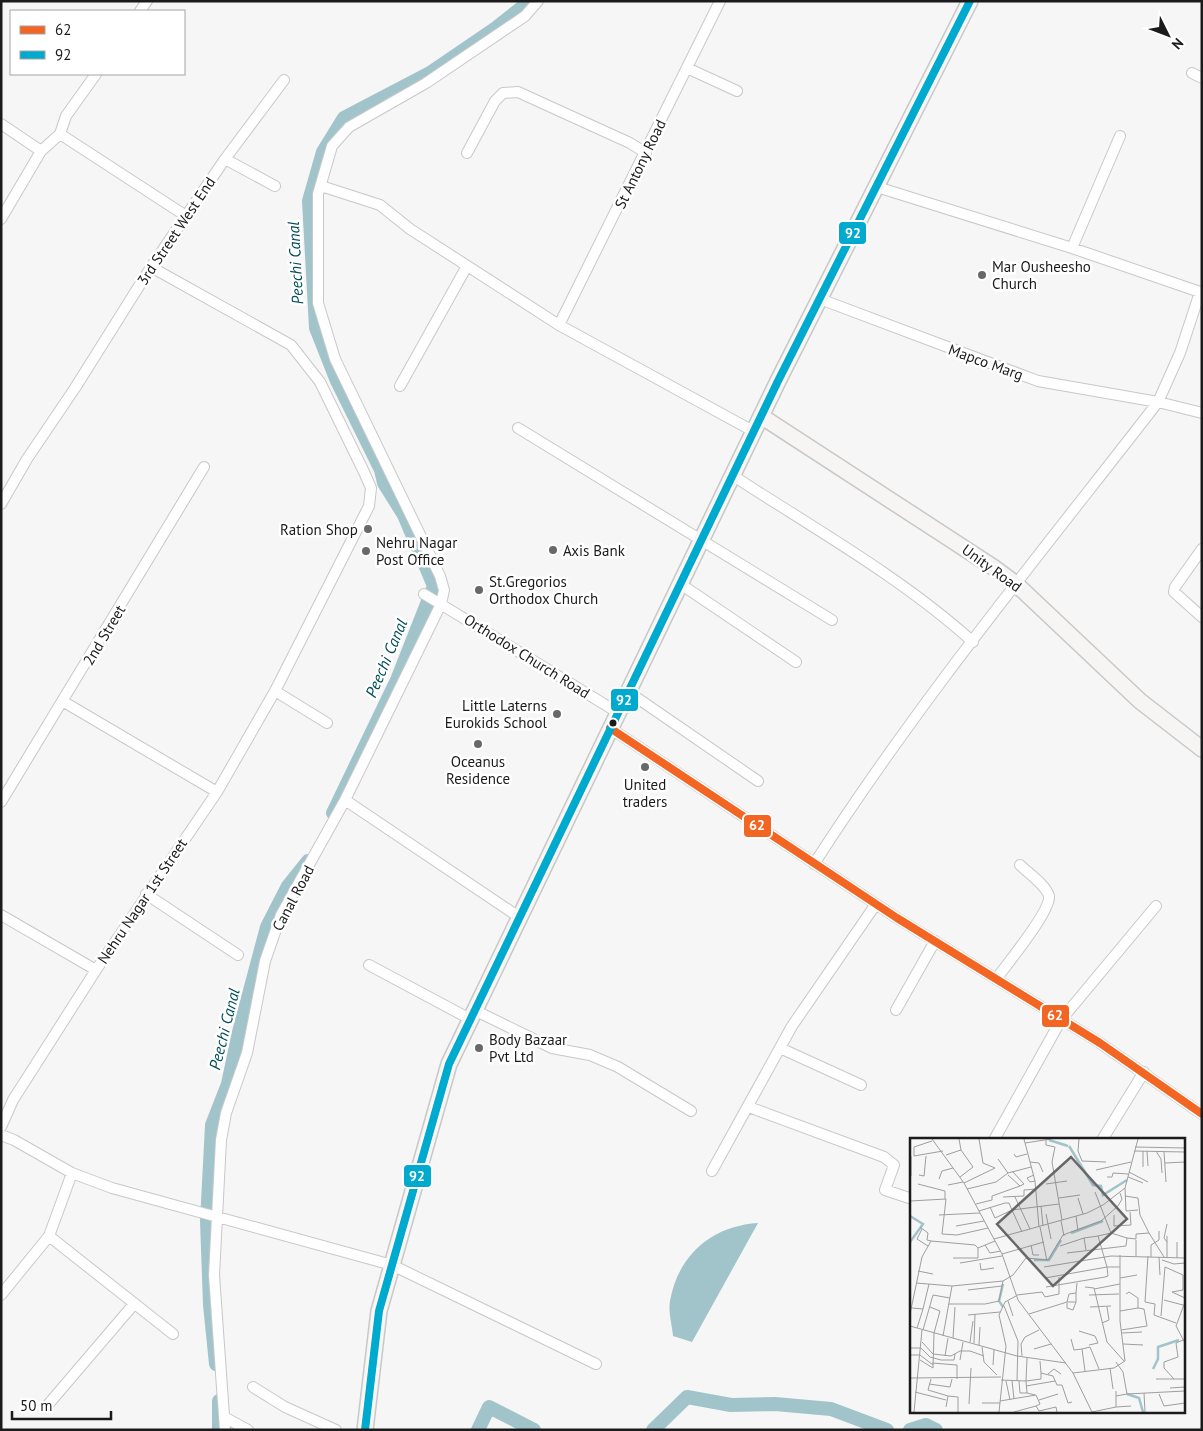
<svg xmlns="http://www.w3.org/2000/svg" width="1203" height="1431" viewBox="0 0 1203 1431" font-family="'PT Sans',sans-serif">
	<rect width="100%" height="100%" fill="#f6f6f6"/>
	<path fill="#a1c4cb" d="M758,1223L692,1342L673,1336C672,1325 668,1311 670,1301C678,1255 712,1226 758,1223Z"/>
	<g fill="none" stroke-linecap="round" stroke-linejoin="round">
		<path stroke="#a1c4cb" stroke-width="14" d="M333,813L397,680L434,586L404,515L384,483L381,470L337,381L316,328L309,201L323,152L344,118L430,73L496,28L530,1
			M216,1364L210,1305L207,1221L212,1125L228,1084L239,1032L267,927L288,886L308,861
			M219,1401V1430
			M478,1430L489,1407L534,1430
			M653,1430L687,1397L731,1405L775,1404L831,1409L887,1430
			M910,1430L926,1425L936,1430"/>
		<defs>
			<path id="street" d="M140,11L147,1
				M687,68L737,91
				M1192,73L1202,78
				M1,124L41,151
				M60,134L186,216
				M467,153L495,101L503,93L518,92L630,143L646,153
				M225,159L275,186
				M321,186L380,205L410,229L559,325L753,431
				M1,219L41,151L60,134L66,116L96,74
				M1072,248L1120,136
				M820,299L1038,381L1158,402L1202,413
				M559,325L720,1
				M400,386L467,266
				M518,428L832,620
				M732,475C813,528 901,577 973,642
				M1,504L27,459L75,388L151,267L225,159L284,80
				M1202,549L1175,587L1174,592L1202,617
				M679,583L796,662
				M424,594L617,712
				M275,691L327,723
				M627,691L758,781
				M64,702L217,792L275,691L369,506L371,488L364,472L320,382L291,345L151,267
				M610,728L897,918L1100,1043L1202,1114
				M345,800L519,917
				M1,802L204,467
				M814,864C918,702 1041,553 1158,402L1180,353L1200,292L1072,248L877,187
				M146,894L238,955
				M1,915L96,970L217,792
				M369,965L470,1019
				M997,978C1007,964 1051,911 1049,896C1046,885 1028,873 1020,865
				M474,1010L552,1048L590,1055L618,1067L691,1111
				M896,1010L935,941
				M780,1048L861,1085
				M749,1107L884,1157L894,1165L885,1190L912,1199
				M1,1127L13,1100L96,970
				M1,1135L14,1140L72,1173L112,1188L392,1265L596,1364
				M994,1140L1061,1020L1156,906
				M1102,1140L1144,1072
				M712,1171L792,1026L876,904
				M49,1236L72,1173
				M1,1295L49,1236L173,1334
				M253,1387L285,1407L336,1430
				M46,1407L134,1304
				M224,1417L248,1430
				M225,1430L214,1275L221,1140L226,1113L247,1053L265,961L281,915L345,800L441,604L444,590L440,576L335,359L318,303V194L332,146L349,127L426,83L525,16L538,1"/>
			<path id="secondary" d="M761,416L993,567L1016,584L1140,701L1202,749
				M365,1430L379,1311L449,1064L778,381L970,1"/>
		</defs>
		<use href="#street" stroke="#c8c8c8" stroke-width="12"/>
		<use href="#secondary" stroke="#c8c8c8" stroke-width="18"/>
		<use href="#street" stroke="#fefefe" stroke-width="10"/>
		<use href="#secondary" stroke="#f7f5f3" stroke-width="15"/>
		<defs>
			<path id="bus-1" d="M610,728L897,918L1100,1043L1202,1114"/>
			<path id="bus-2" d="M365,1430L379,1311L449,1064L778,381L970,1"/>
		</defs>
		<use href="#bus-1" stroke="#fff" stroke-width="11"/>
		<use href="#bus-2" stroke="#fff" stroke-width="11"/>
		<use href="#bus-1" stroke="#f26522" stroke-width="8"/>
		<use href="#bus-2" stroke="#00a9ce" stroke-width="8"/>
	</g>
	<g fill="#686868" stroke="#fff" stroke-width="2">
		<circle cx="982" cy="275" r="5"/>
		<circle cx="368" cy="529" r="5"/>
		<circle cx="553" cy="550" r="5"/>
		<circle cx="366" cy="551" r="5"/>
		<circle cx="479" cy="590" r="5"/>
		<circle cx="557" cy="714" r="5"/>
		<circle cx="478" cy="744" r="5"/>
		<circle cx="645" cy="767" r="5"/>
		<circle cx="479" cy="1048" r="5"/>
	</g>
	<circle fill="#1b1b1b" stroke="#fff" stroke-width="2" cx="613" cy="723" r="4.5"/>
	<g text-anchor="middle" dominant-baseline="central" stroke-width="5" stroke-linejoin="round" paint-order="stroke">
		<g font-size="15" fill="#1b1b1b" stroke="#fff">
			<text transform="translate(640 164) rotate(-64)">St Antony Road</text>
			<text transform="translate(176 231) rotate(-56)">3rd Street West End</text>
			<text transform="translate(986 362) rotate(20)">Mapco Marg</text>
			<text transform="translate(992 568) rotate(36)">Unity Road</text>
			<text transform="translate(104 635) rotate(-59)">2nd Street</text>
			<text transform="translate(527 656) rotate(32)">Orthodox Church Road</text>
			<text transform="translate(293 898) rotate(-62)">Canal Road</text>
			<text transform="translate(142 901) rotate(-56)">Nehru Nagar 1st Street</text>
		</g>
		<g font-size="15" fill="#1b1b1b" stroke="#fff" text-anchor="start">
			<text x="992" y="266">Mar Ousheesho<tspan x="992" dy="17">Church</tspan></text>
			<text x="358" y="529" text-anchor="end">Ration Shop</text>
			<text x="376" y="542">Nehru Nagar<tspan x="376" dy="17">Post Office</tspan></text>
			<text x="563" y="550">Axis Bank</text>
			<text x="489" y="581">St.Gregorios<tspan x="489" dy="17">Orthodox Church</tspan></text>
			<text x="547" y="705" text-anchor="end">Little Laterns<tspan x="547" dy="17">Eurokids School</tspan></text>
			<text x="478" y="761" text-anchor="middle">Oceanus<tspan x="478" dy="17">Residence</tspan></text>
			<text x="645" y="784" text-anchor="middle">United<tspan x="645" dy="17">traders</tspan></text>
			<text x="489" y="1039">Body Bazaar<tspan x="489" dy="17">Pvt Ltd</tspan></text>
		</g>
		<g font-size="16" font-style="italic" fill="#004e58" stroke="#fff">
			<text transform="translate(295 263) rotate(-93)">Peechi Canal</text>
			<text transform="translate(386 658) rotate(-67)">Peechi Canal</text>
			<text transform="translate(224 1029) rotate(-76)">Peechi Canal</text>
		</g>
	</g>
	<g transform="translate(910 1138)">
		<rect width="275" height="275" fill="#f6f6f6"/>
		<path fill="none" stroke="#a1c4cb" stroke-width="2.5" d="M139,2L158,8M159,8L183,47L191,48L193,57L217,42M0,78L13,86L0,104M161,95L193,83M124,122H139L151,102M93,169L89,163L93,146M243,231L248,221V209L269,202M217,256L229,260L233,274"/>
		<path fill="none" stroke="#9e9e9e" stroke-width="1" d="M22,1L54,45L92,116L108,162L163,235L182,274M114,1L125,43L129,89M169,1L168,13L172,23L196,24M136,2V7L145,9L142,24L152,82M22,3L4,9V18L33,13M115,5L141,1M225,9L275,10M224,13L275,14M237,13L238,28M246,13L251,21L252,35M254,14L256,44M104,16L106,19L117,16M36,17L51,12L49,1M88,21L98,35M120,24L129,25L133,34M255,25L275,24M233,29V13M186,32L221,24M219,34L238,44M9,37L14,38L16,18M98,37L110,48L114,46L102,33M124,37L117,40L120,44L125,43M1,38V18M50,39L63,29L51,12M197,39H202L203,35L218,36M218,39L233,45M29,41L32,33L43,30M54,45L85,30L73,25L69,1M8,46L35,53V61M136,46L157,43M38,47L53,44M215,50L216,73L228,72M57,51L86,44L98,35L121,29M185,54L201,95M82,58L110,48M215,58L228,60L230,77L239,95L226,96V101L217,100M93,59L114,58V52L126,51M105,59L120,91M149,60L170,57M168,60L173,76M0,63L36,61L32,96L47,97L78,90M66,66L82,62V58M131,68L133,88M80,69L85,80L102,72L99,65H95M69,73L95,65M136,76L141,101M29,77L70,75M204,77V88L221,87L220,74M166,78L168,93M151,83L154,98M46,88L74,83M10,89L18,95L17,102L21,103M130,89L137,123M12,91L7,101L18,108M112,94L102,72L149,66M239,95L254,119M84,101L177,75L193,67L215,50L228,1M257,104L254,100L257,86M267,104V120M75,107L80,115L91,113M121,107L123,117H129M150,108L174,100L176,112M157,115L216,108L217,100L201,95L188,98M92,116L134,104M226,118V102M238,118L235,164L245,166L244,177L266,185M241,119V107L249,102V93M249,119L250,137M257,119V98M43,120H68V110M252,122L264,126L275,125M50,125L92,118M70,125L71,132L84,130M134,129L201,118L275,120M8,133L23,136M135,140L197,129L188,98L174,100M210,140L227,137M6,145L42,148L93,143L103,137L116,120L138,122L153,97L191,83L208,68L212,61L210,55M136,149L195,139L198,138L197,129H210M175,149L184,150L197,204L214,223M184,151L210,146M58,152L92,148M166,155V164H157L159,156L166,155L167,145M107,157L132,154L135,159L149,156V139M179,157L209,156M254,162L273,167M98,163L103,178M275,164L266,188L275,205M157,165V170L163,172L166,164M39,166H75L89,163L93,143M94,168L108,203L107,243M180,169L201,168M2,170L13,171L19,146M210,173L228,170V160L219,154L216,156M0,176L12,119L21,103L65,107L68,110L85,103M119,176L157,164M58,177L90,174M251,178L255,129L273,137V152L262,154L275,160M192,185L199,182L197,169M0,188L107,218L156,225M7,190L13,171M13,192L23,157L40,160M211,192L237,188L234,171L228,170M169,193L185,198L188,205L179,207M212,195L232,194M33,198L42,148M43,200L45,169M161,201L164,212L172,211M12,204L23,216L41,218L50,213H60L74,218M60,204L63,183M64,205L65,176M213,206L233,207M69,207L70,189M72,209L74,224L87,237M0,210H11L20,219L31,222H44L45,216M124,211L141,206M0,217H10L23,227M35,218L38,200M112,218L111,206L115,199L129,192M10,222L23,230L24,195L30,173L20,169M50,222L53,204M130,223L131,235L143,238L147,247H152L158,265L162,264M22,225L47,227V241M83,227L84,212M200,230L203,251M175,233L172,211L180,209L189,231M163,235L204,230L215,223L210,183V117M138,236L144,231L151,236M0,240L91,239M21,241L18,252L38,258M246,241H275M264,241L254,230V224L268,219L266,205L273,202M91,242L116,243L117,220M96,243L100,262M102,243L104,261M109,243L110,255H117M19,246L40,249L42,241M116,248L145,243M260,250L275,249M5,254L36,262M234,255L235,274M217,256L275,253M249,256L254,268L275,265M125,257L117,255L116,243L131,241V235M206,258L217,256L213,234L206,224M129,262L148,256M90,263L126,257L130,266L126,268M72,265H90M59,266L61,230M36,269L38,258L48,259V274M206,269L221,268M4,274L12,192M89,274L96,208L89,177L95,164L106,158M104,274L126,268L129,273L146,269L147,274M182,274L206,269V253"/>
		<path fill="#686868" fill-opacity="0.15" stroke="#686868" stroke-width="2.5" d="M161,19L217,81L143,148L87,86Z"/>
		<rect width="275" height="275" fill="none" stroke="#1b1b1b" stroke-width="2.5"/>
	</g>
	<g stroke="#fff" stroke-width="2">
		<rect x="838" y="221" width="29" height="24" rx="5" fill="#00a9ce"/>
		<rect x="610" y="688" width="29" height="24" rx="5" fill="#00a9ce"/>
		<rect x="743" y="814" width="29" height="24" rx="5" fill="#f26522"/>
		<rect x="1041" y="1004" width="29" height="24" rx="5" fill="#f26522"/>
		<rect x="403" y="1164" width="29" height="24" rx="5" fill="#00a9ce"/>
	</g>
	<g font-size="14" text-anchor="middle" font-weight="bold" fill="#fff">
		<text x="853" y="238">92</text>
		<text x="624" y="705">92</text>
		<text x="757" y="830">62</text>
		<text x="1055" y="1020">62</text>
		<text x="417" y="1181">92</text>
	</g>
	<rect width="1203" height="1431" fill="none" stroke="#1b1b1b" stroke-width="5"/>
	<rect x="10" y="10" width="175" height="65" fill="#ffffff" stroke="#a4a4a4"/>
	<rect x="20" y="26" width="25" height="8" fill="#f26522" stroke="#a4a4a4"/>
	<text x="55" y="35" font-size="15" fill="#1b1b1b">62</text>
	<rect x="20" y="51" width="25" height="8" fill="#00a9ce" stroke="#a4a4a4"/>
	<text x="55" y="60" font-size="15" fill="#1b1b1b">92</text>
	<g transform="translate(1168 35) rotate(132)" stroke="#ffffff" stroke-width="4" paint-order="stroke">
	<path d="M0-4L9 19L0 12L-9 19Z" fill="#1b1b1b"/>
	<text y="-8" font-size="14" font-weight="bold" text-anchor="middle" fill="#1b1b1b">N</text>
	</g>
	<path d="M12 1411v8h99v-8" fill="none" stroke="#1b1b1b" stroke-width="2.5"/>
	<text x="20" y="1411" font-size="15" fill="#1b1b1b" stroke="#ffffff" stroke-width="4" paint-order="stroke">50 m</text>
</svg>
